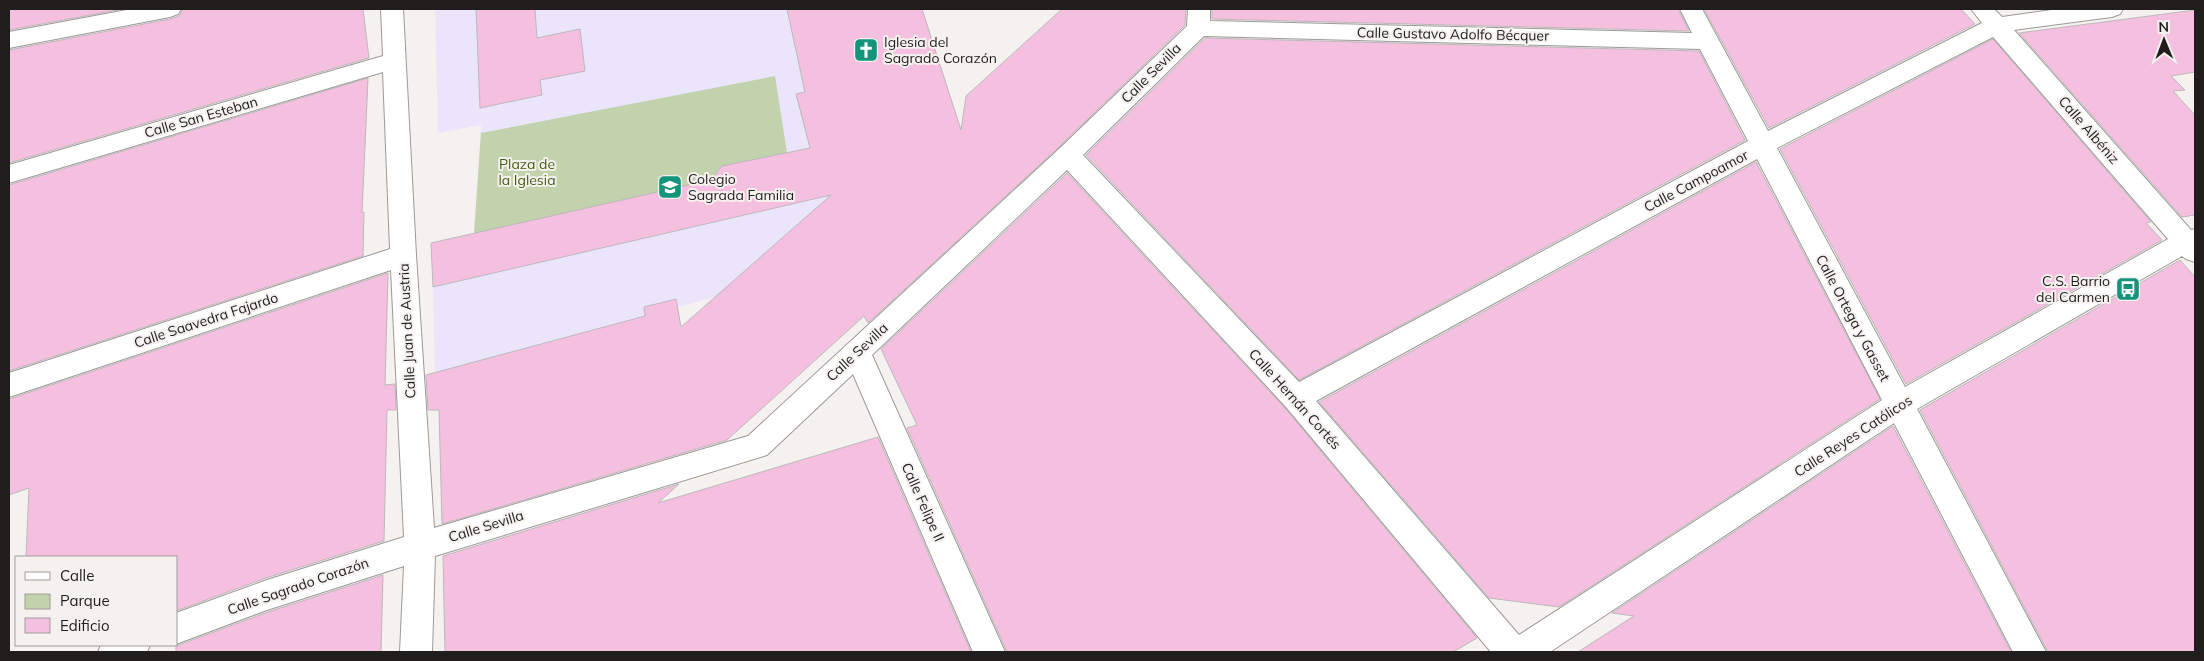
<svg xmlns="http://www.w3.org/2000/svg" width="2204" height="661" viewBox="0 0 2204 661" font-family="Mulish,sans-serif">
	<rect width="100%" height="100%" fill="#f5f1ee"/>
	<path fill="#eae5fb" d="M435,9H787L805,92L796,94L805,127L941,99L748,288L435,373L433,287L474,233L481,125L438,133Z"/>
	<path fill="#c1d2ad" d="M775,76L787,153L722,166L711,180L474,234L481,133Z"/>
	<path fill="#f5bfe0" stroke="#bcb8ba" d="M9,9H123L9,30Z
		M183,9H363L369,58L9,163V50L170,19L179,16Z
		M476,9H535L537,38L580,29L585,71L540,80L542,95L480,108Z
		M787,9H922L961,130L966,96L1062,9H1186L1185,25L1058,148L868,323L864,316L727,440L442,524L439,410H428L426,375L645,316L644,307L676,299L681,327L831,195L433,287L431,243L711,180L722,166L810,148L796,94L805,92Z
		M1212,9H1678L1689,31L1212,19Z
		M1704,9H1961L1975,24L1769,128Z
		M2195,10V72L2171,76L2185,90L2173,91L2195,115V215L2182,217L2019,33Z
		M1205,38L1699,51L1745,140L1299,380L1086,155Z
		M1993,39L2151,222L2146,223L2162,240L1906,384L1780,149Z
		M368,78L362,213L364,212L363,256L9,371V185Z
		M1756,162L1880,399L1559,607L1489,598L1319,402Z
		M1067,173L1285,408L1477,638L1453,652H1007L907,428L917,425L881,349Z
		M2180,260L2195,277V652H2048L1920,410Z
		M388,273L385,385L395,384L396,410H387L384,541L266,578L176,611V557H26L29,488L9,495V399Z
		M1893,426L2011,652H1578L1634,616L1612,613Z
		M878,437L971,652H445L443,556L679,484L658,503Z
		M383,575L381,652H176V646L268,612Z"/>
	<g fill="none" stroke-linecap="round" stroke-linejoin="round">
		<defs>
			<path id="minor" d="M132,9H181L178,14L170,17L9,48V32Z
				M381,9H403L416,255L434,528L748,436L1059,149L1187,26L1188,9H1210V21L1692,33L1680,9H1702L1768,131L1982,23L1971,9H1994L2002,17L2059,9H2123L2120,14L2112,17L2014,30L2191,230L2195,229V262L2186,259L2182,256L1917,409L2046,652H2013L1894,423L1550,652H1491L1286,407L1067,170L872,355L1005,652H973L853,374L767,455L435,556L432,652H400L404,566L267,610L176,644V613L267,580L404,537L391,270L9,397V373L390,249L383,72L9,183V165L383,56ZM1204,36L1700,49L1748,141L1299,382L1083,155ZM1993,37L2168,239L1905,387L1777,148ZM1757,159L1882,400L1519,635L1316,401Z
				M101,645H150L147,652H98Z"/>
		</defs>
		<use href="#minor" stroke="#9d9996" stroke-width="2"/>
		<use href="#minor" fill="#fff" fill-rule="evenodd"/>
	</g>
	<defs>
		<symbol id="church-square" viewBox="-11 -11 22 22"><rect x="-9" y="-9" width="18" height="18" rx="4" fill="#15947c" stroke="#f5f1ee"/><path d="M-1.2-6h2.4v3.5h3.3v2.4h-3.3V6h-2.4V-.1h-3.3v-2.4h3.3Z" fill="#fff"/></symbol>
		<symbol id="school-square" viewBox="-11 -11 22 22"><rect x="-9" y="-9" width="18" height="18" rx="4" fill="#15947c" stroke="#f5f1ee"/><path d="M0-5L7-2L0 1L-7-2ZM-4 1L0 2.5L4 1V4Q0 6-4 4Z" fill="#fff"/></symbol>
		<symbol id="bus-square" viewBox="-11 -11 22 22"><rect x="-9" y="-9" width="18" height="18" rx="4" fill="#15947c" stroke="#f5f1ee"/><path d="M-5-6H5V4H4V6H2V4H-2V6H-4V4H-5ZM-3.5-4V0h7V-4ZM-3.5 1.2v1.5H-2V1.2ZM2 1.2v1.5H3.5V1.2Z" fill="#fff"/></symbol>
	</defs>
	<g fill-rule="evenodd">
		<use href="#church-square" x="852" y="36" width="28" height="28"/>
		<use href="#school-square" x="656" y="173" width="28" height="28"/>
		<use href="#bus-square" x="2114" y="275" width="28" height="28"/>
	</g>
	<g text-anchor="middle" dominant-baseline="central" stroke-width="4" stroke-linejoin="round" paint-order="stroke">
		<g font-size="14" fill="#1f1e1d" stroke="#f5f1ee">
			<text transform="translate(1453 34) rotate(1)">Calle Gustavo Adolfo Bécquer</text>
			<text transform="translate(1151 73) rotate(-45)">Calle Sevilla</text>
			<text transform="translate(201 117) rotate(-16)">Calle San Esteban</text>
			<text transform="translate(2089 130) rotate(49)">Calle Albéniz</text>
			<text transform="translate(1696 181) rotate(-28)">Calle Campoamor</text>
			<text transform="translate(1853 318) rotate(62)">Calle Ortega y Gasset</text>
			<text transform="translate(206 320) rotate(-18)">Calle Saavedra Fajardo</text>
			<text transform="translate(407 331) rotate(-93)">Calle Juan de Austria</text>
			<text transform="translate(857 352) rotate(-43)">Calle Sevilla</text>
			<text transform="translate(1295 399) rotate(48)">Calle Hernán Cortés</text>
			<text transform="translate(1853 436) rotate(-33)">Calle Reyes Católicos</text>
			<text transform="translate(923 502) rotate(66)">Calle Felipe II</text>
			<text transform="translate(486 526) rotate(-17)">Calle Sevilla</text>
			<text transform="translate(298 586) rotate(-19)">Calle Sagrado Corazón</text>
		</g>
		<g font-size="14" fill="#1f1e1d" stroke="#f5f1ee" text-anchor="start">
			<text x="884" y="42">Iglesia del<tspan x="884" dy="16">Sagrado Corazón</tspan></text>
			<text x="688" y="179">Colegio<tspan x="688" dy="16">Sagrada Familia</tspan></text>
			<text x="2110" y="281" text-anchor="end">C.S. Barrio<tspan x="2110" dy="16">del Carmen</tspan></text>
		</g>
		<g font-size="14" fill="#435d10" stroke="#f5f1ee">
			<text x="527" y="164">Plaza de<tspan x="527" dy="16">la Iglesia</tspan></text>
		</g>
	</g>
	<rect width="2204" height="661" fill="none" stroke="#1f1e1d" stroke-width="20"/>
	<rect x="15" y="556" width="162" height="90" fill="#f5f1ee" stroke="#9f9d9a"/>
	<rect x="25" y="572" width="25" height="8" fill="#ffffff" stroke="#9f9d9a"/>
	<text x="60" y="581" font-size="15" fill="#1f1e1d">Calle</text>
	<rect x="25" y="594" width="25" height="15" fill="#c1d2ad" stroke="#9f9d9a"/>
	<text x="60" y="606" font-size="15" fill="#1f1e1d">Parque</text>
	<rect x="25" y="618" width="25" height="15" fill="#f5bfe0" stroke="#9f9d9a"/>
	<text x="60" y="631" font-size="15" fill="#1f1e1d">Edificio</text>
	<g transform="translate(2164 40) rotate(359)" stroke="#f5f1ee" stroke-width="4" paint-order="stroke">
	<path d="M0-4L9 19L0 12L-9 19Z" fill="#1f1e1d"/>
	<text y="-8" font-size="14" font-weight="bold" text-anchor="middle" fill="#1f1e1d">N</text>
	</g>
</svg>
